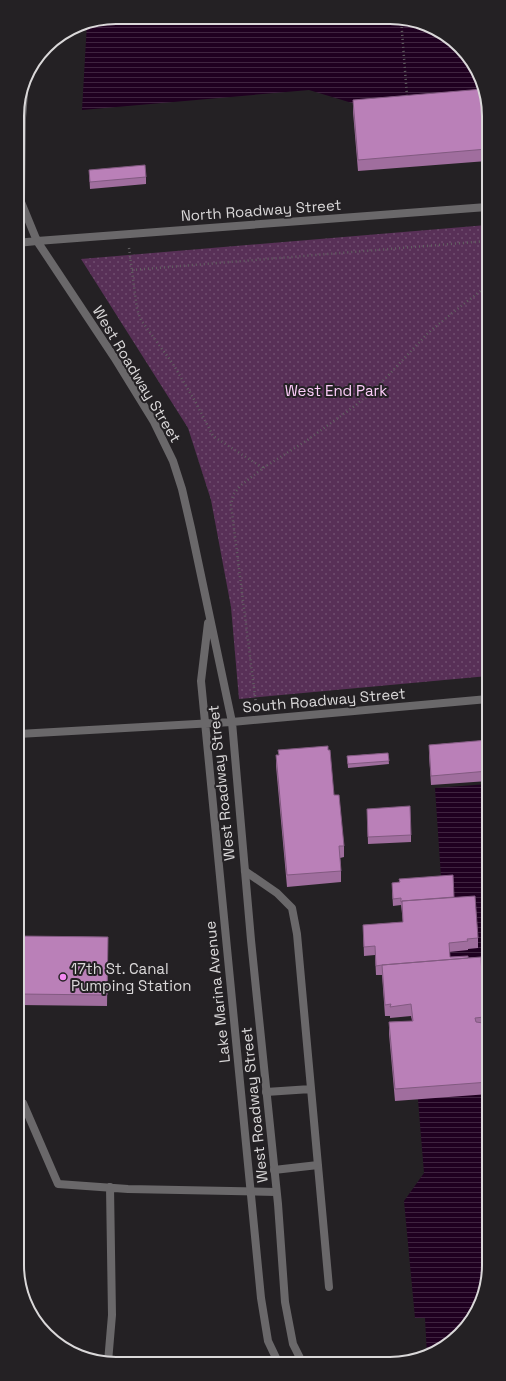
<svg xmlns="http://www.w3.org/2000/svg" width="506" height="1381" viewBox="0 0 506 1381" font-family="'Space Grotesk',sans-serif">
	<defs>
		<pattern id="park-dots" width="8" height="8" patternUnits="userSpaceOnUse"><rect width="8" height="8" fill="#583057"/><path d="M2 2h.1M6 6h.1" fill="none" stroke="#6f4d6f" stroke-width="1.8" stroke-linecap="round"/></pattern>
		<pattern id="water-rules" width="6" height="5" patternUnits="userSpaceOnUse"><rect width="6" height="5" fill="#1f0020"/><path d="M0 2.5h6" fill="none" stroke="#3f2440"/></pattern>
	</defs>
	<rect width="100%" height="100%" fill="#242124"/>
	<path fill="url(#park-dots)" d="M487,225L488,676L239,699L231,607L211,500L188,428L81,259Z"/>
	<path fill="url(#water-rules)" d="M116,17L410,19L460,46L487,96L362,106L309,90L82,110L87,23Z
		M488,784L489,1272L482,1303L465,1330L440,1351L427,1355L425,1318H415L404,1201L424,1173L401,891L441,877L435,788Z"/>
	<g fill="none" stroke-linecap="round" stroke-linejoin="round">
		<path stroke="#626062" stroke-width="2.5" stroke-dasharray="1 3" stroke-linecap="butt" d="M401,19L407,96
			M129,248L137,309L141,320L173,364L195,401L213,436L263,468
			M132,270L487,241
			M256,704L231,505L233,495L240,486L263,468L306,441L356,405L382,382L428,333L451,314L487,286"/>
		<path stroke="#6a686a" stroke-width="8" d="M245,871L277,893L292,908L297,934L329,1287
			M266,1092L311,1089
			M19,1101L23,1103L58,1184L128,1189L276,1192
			M274,1170L318,1165
			M108,1362L112,1315L110,1187"/>
		<path stroke="#6a686a" stroke-width="8" d="M25,81L22,118L21,202L37,241L114,357L154,422L173,461L182,489L191,528L232,722L251,940L278,1204L285,1302L293,1344L302,1362
			M17,243L37,241L487,207
			M208,623L201,681L261,1298L268,1341L278,1362
			M18,734L232,722L488,699"/>
	</g>
	<path fill="#a06e9e" d="M487,96V161L358,171L353,112V100Z
		M89,170L146,177V184L90,189Z
		M488,740V781L431,785L429,755V745Z
		M388,753L389,764L348,768L347,756Z
		M276,755L334,795L344,846V857L340,858L341,871V882L287,887L276,766Z
		M367,809L411,835V842L368,844Z
		M399,879L454,897L478,938V948L468,949V950L449,952L450,957L468,958L484,1017V1024L488,1040L489,1094L395,1101L389,1034V1022L412,1021L411,1016L390,1018V1016H385L382,975H376L375,955L364,956L363,925L403,922L401,905L393,906L392,890V883L399,882Z
		M18,936L108,937L107,1006L19,1005Z"/>
	<path fill="#ba80b8" stroke="#825a81" d="M483,89L487,96V149L358,160L353,100Z
		M145,165L146,177L90,182L89,170Z
		M488,740V771L431,776L429,745Z
		M328,746V750H330L334,795H339L344,846H339L341,871L287,875L276,755H279L278,750Z
		M388,753L389,761L348,764L347,756Z
		M410,806L411,835L368,837L367,809Z
		M453,875L454,897L402,901V902H401V898L393,899L392,883L400,882L399,879Z
		M475,896L478,938L467,939L468,941L449,943L450,957L468,956V958L382,965L376,966L375,946L364,947L363,925L403,922L402,901Z
		M18,936L108,937L107,995L19,994Z
		M481,957L484,1017L475,1018L476,1022L483,1023L486,1025L488,1029L487,1033L488,1055L489,1082L395,1089L389,1022L413,1021L411,1004L390,1007L391,1004L385,1005L382,965Z"/>
	<circle fill="#f389f1" stroke="#242124" stroke-width="1.5" cx="63" cy="977" r="4"/>
	<g text-anchor="middle" dominant-baseline="central" stroke-width="4" stroke-linejoin="round" paint-order="stroke">
		<g font-size="15" fill="#dad8d9" stroke="#242124">
			<text transform="translate(261 210) rotate(-4)">North Roadway Street</text>
			<text transform="translate(137 374) rotate(59)">West Roadway Street</text>
			<text transform="translate(324 700) rotate(-5)">South Roadway Street</text>
			<text transform="translate(221 783) rotate(-96)">West Roadway Street</text>
			<text transform="translate(217 992) rotate(-96)">Lake Marina Avenue</text>
			<text transform="translate(254 1105) rotate(-96)">West Roadway Street</text>
		</g>
		<g font-size="15" fill="#fdcdfa" stroke="#242124">
			<text x="336" y="390">West End Park</text>
		</g>
		<g font-size="15" fill="#dad8d9" stroke="#242124" text-anchor="start">
			<text x="71" y="968">17th St. Canal<tspan x="71" dy="17">Pumping Station</tspan></text>
		</g>
	</g>
	<path d="M0 0H506V1381H0ZM116 24H390A92 92 0 0 1 482 116V1265A92 92 0 0 1 390 1357H116A92 92 0 0 1 24 1265V116A92 92 0 0 1 116 24Z" fill="#242124" fill-rule="evenodd"/>
	<path fill="none" stroke="#dad8d9" stroke-width="2" d="M116 24H390A92 92 0 0 1 482 116V1265A92 92 0 0 1 390 1357H116A92 92 0 0 1 24 1265V116A92 92 0 0 1 116 24Z"/>
</svg>
